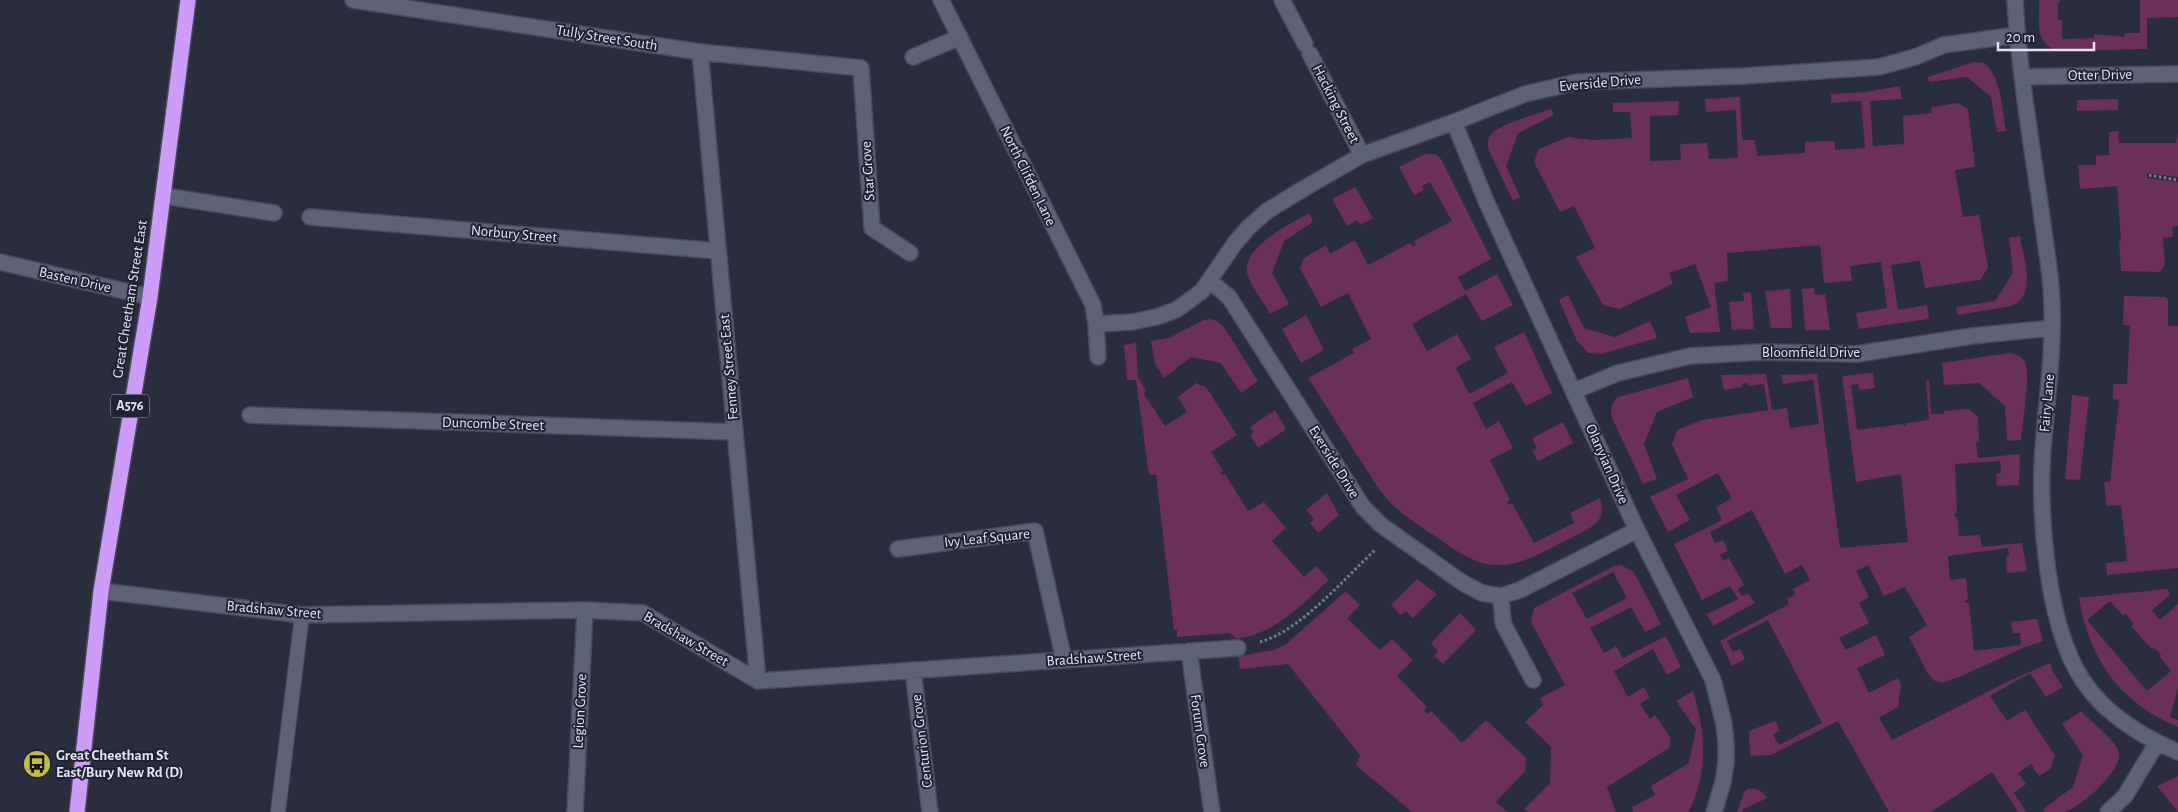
<svg xmlns="http://www.w3.org/2000/svg" width="2178" height="812" viewBox="0 0 2178 812" font-family="'Alegreya Sans',sans-serif">
	<rect width="100%" height="100%" fill="#292d3e"/>
	<path fill="#6b3057" fill-rule="evenodd" d="M2039,0H2060V2L2058,3V20H2062V39L2094,38V34L2124,37L2125,33H2140V0H2178V17L2147,18V49L2062,51C2033,46 2040,23 2039,0Z
		M1973,62L1984,63C2002,77 2002,110 2006,131L1997,132L1991,97L1967,77L1929,82L1928,77Z
		M1900,86L1902,99L1870,101L1873,146L1904,144L1903,116L1932,113L1931,107L1958,103L1968,109L1975,167L1955,170L1963,217L1979,215L1988,268L1980,280L1925,288L1920,261L1891,265L1898,310L1927,305L1929,319L1859,329L1856,313L1887,308L1881,262L1850,266L1852,281L1824,283L1820,245L1727,253L1728,281L1714,283L1720,332L1690,333L1685,317L1711,307L1695,264L1669,273L1673,284L1619,309L1603,305L1576,257L1595,248L1574,206L1560,212L1534,162L1539,149L1568,137L1593,140L1632,138L1630,112H1613V103L1679,101L1678,115L1650,116V161L1681,160L1680,144L1707,143L1709,159L1738,158L1736,110L1706,112L1705,99L1740,97L1742,140H1755L1757,156L1805,153V142L1835,141V150L1865,148L1861,101L1831,103V94L1866,92Z
		M2118,99V110L2077,111V100Z
		M1551,109L1554,115L1518,133L1506,166L1520,197L1513,201L1491,155C1488,148 1486,143 1490,136C1497,124 1538,114 1551,109Z
		M2118,131L2119,143H2176L2178,134V177L2147,173V178L2178,182V226L2172,227L2173,237L2163,238L2165,265L2160,272L2121,271L2119,242L2121,241L2117,186L2080,189L2078,165H2096V156L2109,155V132Z
		M1425,154H1435L1441,159L1491,259L1458,277L1465,291L1497,274L1513,305L1482,321L1466,294L1412,324L1427,351L1457,334L1471,359L1456,368L1469,394L1508,373L1494,347L1524,332L1552,393L1526,406L1512,382L1473,403L1486,429L1499,421L1513,448L1490,460L1510,500L1507,502L1509,505L1512,503L1534,543L1574,523L1570,513L1600,498C1608,523 1590,528 1571,538C1550,548 1524,565 1500,565C1477,566 1460,553 1442,541C1425,529 1404,517 1390,502C1377,489 1368,471 1357,455C1341,430 1325,404 1308,378L1354,353L1352,349L1371,339L1348,293L1321,307L1300,268L1304,258L1326,245L1330,254L1355,240L1368,265L1410,243L1413,247L1416,244L1414,241L1452,221L1430,182L1422,186L1424,190L1414,195L1399,167Z
		M1355,187L1373,218L1360,225L1357,220L1347,226L1332,199Z
		M1309,213L1313,222L1284,241L1272,273L1289,304L1270,314C1263,301 1251,287 1247,273C1241,248 1291,223 1309,213Z
		M2020,236C2023,257 2038,296 2011,306L1957,315L1956,307L1995,301L2013,273L2009,238Z
		M1814,288L1815,295L1825,294L1830,330H1805L1802,289Z
		M1790,289L1792,328H1771L1765,291Z
		M1751,292L1754,329L1732,330L1729,302L1744,301L1743,293Z
		M1568,295L1584,328L1615,337L1650,321L1657,338L1601,354L1588,353L1577,341L1559,300Z
		M2124,296L2166,297L2168,300V326H2178V568L2107,575L2106,563L2127,561L2121,505L2107,506L2104,482H2110L2119,400L2113,399V384H2127L2130,325H2123Z
		M1306,315L1324,350L1301,363L1282,329Z
		M1211,319L1217,321L1224,327L1258,381L1241,393L1221,363L1191,357L1164,378L1155,364L1151,341L1169,338L1204,320Z
		M1136,343L1138,377L1146,391L1144,394L1165,426L1187,412L1178,397L1196,383L1206,387L1237,435L1211,452L1223,471L1220,473L1222,476L1225,474L1248,511L1264,502L1286,528L1272,541L1304,577L1316,566L1329,580C1301,605 1276,633 1237,639L1230,633L1177,637V630H1174L1156,475H1149L1136,380H1127L1124,345Z
		M2009,353C2016,354 2022,356 2025,362C2031,372 2022,426 2021,440L2007,441L2005,406L1979,383L1944,385L1942,363Z
		M1873,373L1875,388L1859,390L1858,384L1851,385L1857,430L1902,424L1906,426V423L1929,420L1926,381L1929,380L1931,414H1944V411L1969,409L1978,417L1979,442H1976L1978,458L2020,454L2019,485L1997,486L1996,474L2001,473L2000,461L1955,464L1957,512L1954,514V517H1957L1959,536L1980,535L1982,547L2022,543L2027,571L2007,573L2006,557L2009,556L2008,548L1948,556L1950,580L1966,578L1968,599L1965,601V603H1969L1974,651L2021,645L2020,633H2013L2011,622L2037,619L2043,641L2023,648L1959,677L1942,683L1935,681L1928,674L1909,637L1927,625L1905,587L1884,596L1868,565L1856,571L1869,597L1859,603L1869,623L1839,638L1846,650L1876,635L1885,655L1857,668L1869,693L1898,678L1901,685L1898,707L1879,718L1892,740L2011,680L2050,663L2053,672L2063,687L2046,697L2030,673L1990,696L2007,721L2025,710L2055,756L2050,769L2039,776L2031,764L2018,773L2026,784L2014,793L2026,812H2018L1992,772L1931,812H1889L1838,721L1771,755L1750,756L1749,731L1775,721L1780,730L1773,735L1779,745L1822,723L1768,620L1727,641L1733,652L1740,649L1745,659L1732,666L1720,641L1789,604L1787,599L1796,594L1793,589L1810,580L1802,565L1785,574L1752,510L1710,532L1715,543L1723,540L1728,551L1720,555L1723,561L1729,558L1744,585L1738,589L1742,596L1748,593L1755,603L1713,626L1707,614L1738,599L1730,586L1702,600L1674,544L1722,520L1716,507L1732,498L1718,473L1676,495L1690,520L1668,532L1650,497L1688,479L1672,444L1677,430L1702,420L1768,410L1764,384L1749,386L1748,383L1742,384V387L1724,390L1721,375L1766,374L1772,410L1787,408L1790,428L1819,424L1813,380L1783,384L1781,375L1817,374L1840,548L1908,542L1901,474L1856,482L1842,376Z
		M1688,378L1693,397L1657,412L1644,444L1657,479L1643,484L1613,420C1610,410 1610,405 1618,397Z
		M2072,395L2089,397L2080,480L2065,479Z
		M1275,410L1286,429L1258,448L1250,435L1254,432L1250,427Z
		M1563,422L1573,443L1538,461L1532,451L1537,448L1532,438Z
		M1327,493L1339,515L1318,533L1310,523L1314,519L1306,510Z
		M1621,565L1634,572L1661,624L1645,632L1631,607L1590,628L1604,653L1616,646L1623,658L1666,636L1681,667L1667,675L1653,649L1614,671L1628,697L1644,687L1650,698L1640,704L1650,719L1655,715L1670,737L1669,748L1607,787L1616,812H1528L1524,809L1550,783L1551,747L1525,722L1543,705L1540,698L1565,685L1531,622L1534,608L1614,566ZM1613,572L1627,598L1587,619L1572,593Z
		M1417,579L1437,594L1413,618L1406,611L1401,615L1391,605Z
		M2168,589L2170,595L2152,610L2160,620L2178,604V688L2170,717L2178,720V727C2120,703 2089,659 2079,598ZM2110,601L2123,616L2126,614L2134,624L2131,626L2152,649L2154,647L2161,655L2160,657L2171,671L2147,691L2087,620Z
		M1346,591L1360,605L1347,618L1380,650L1392,639L1413,660L1397,676L1427,707L1424,711L1427,714L1431,711L1462,743L1486,720L1526,758L1525,771L1496,802L1507,812H1412L1356,765L1360,755L1288,664L1240,669L1238,656L1274,650L1286,644Z
		M1460,613L1476,630L1443,664L1434,656L1438,651L1431,643Z
		M1693,691C1705,731 1709,769 1690,809L1688,812H1633L1632,807L1655,795L1651,786L1689,763L1696,729L1676,701Z
		M2081,711C2089,720 2118,742 2119,753C2122,771 2080,808 2064,812C2058,812 2050,812 2045,812L2043,809L2073,787L2083,755L2062,724Z
		M2178,776V812L2157,786Z
		M1748,789C1756,788 1762,790 1767,798L1742,810L1743,812H1737L1744,792Z"/>
	<g fill="none" stroke-linecap="round" stroke-linejoin="round">
		<defs>
			<path id="lane" d="M278,812L302,615"/>
			<path id="street" d="M353,0L700,52L861,68L872,228L910,253
				M941,0L1093,305L1096,324L1098,357
				M1282,0L1305,44
				M2015,0C2019,71 2031,140 2041,210C2044,236 2049,261 2051,287C2056,347 2045,406 2042,466C2040,525 2048,617 2076,669C2097,709 2138,735 2178,752
				M700,52L758,681
				M1310,54L1362,155
				M913,57L960,37
				M2022,77L2178,74
				M1454,122L1486,201L1637,530L1713,680L1724,724L1726,743V763L1723,782L1714,812
				M164,196L274,213
				M310,217L718,251
				M0,262L150,297
				M1210,281L1229,297L1363,507L1381,525L1463,583L1482,593L1501,596L1520,590L1637,530
				M1096,324L1132,322L1156,317L1176,310L1202,291L1235,243L1249,227L1267,211L1303,189L1362,155L1454,122L1525,94L1577,82L1744,76L1879,67L1915,57L1944,45L2017,35
				M1574,391L1618,373L1690,356L1762,352L1857,354L1972,336L2052,328
				M250,415L735,432
				M898,549L1035,531L1064,660
				M101,591L302,615L585,610L643,613L758,681L1238,648
				M1501,596L1503,623L1533,680
				M1189,651L1212,812
				M913,670L930,812
				M575,812L585,610
				M2108,812L2125,796L2157,743"/>
			<path id="highway" d="M77,812L101,591L150,297L188,0"/>
		</defs>
		<use href="#lane" stroke="#484b5a" stroke-width="16"/>
		<use href="#street" stroke="#484b5a" stroke-width="18"/>
		<use href="#highway" stroke="#484b5a" stroke-width="18"/>
		<path stroke="#777a89" stroke-width="3" stroke-dasharray="2.5 2.5" stroke-linecap="butt" d="M2149,175L2178,180
			M1260,642C1300,631 1344,579 1375,550"/>
		<use href="#lane" stroke="#5d6276" stroke-width="14"/>
		<use href="#street" stroke="#5d6276" stroke-width="15"/>
		<use href="#highway" stroke="#ce9bf8" stroke-width="15"/>
	</g>
	<defs>
		<symbol id="bus-disc" viewBox="-11 -11 22 22"><circle r="9.5" fill="#bfbe42" stroke="#1f2334"/><path d="M-5-6H5V4H4V6H2V4H-2V6H-4V4H-5ZM-3.5-4V0h7V-4ZM-3.5 1.2v1.5H-2V1.2ZM2 1.2v1.5H3.5V1.2Z" fill="#111"/></symbol>
	</defs>
	<g fill-rule="evenodd">
		<use href="#bus-disc" x="21" y="748" width="32" height="32"/>
	</g>
	<g text-anchor="middle" dominant-baseline="central" stroke-width="4" stroke-linejoin="round" paint-order="stroke">
		<rect fill="#1f2334" stroke="#a7aab8" stroke-width="1" x="111" y="394.5" width="38" height="23" rx="4"/>
		<g font-size="14" font-weight="bold" fill="#e1e4f0">
			<text x="130" y="406">A576</text>
		</g>
		<g font-size="15" fill="#e1e4f0" stroke="#1f2334">
			<text transform="translate(607 38) rotate(9)">Tully Street South</text>
			<text transform="translate(2100 75) rotate(-1)">Otter Drive</text>
			<text transform="translate(1600 83) rotate(-5)">Everside Drive</text>
			<text transform="translate(1336 104) rotate(63)">Hacking Street</text>
			<text transform="translate(868 171) rotate(-94)">Star Grove</text>
			<text transform="translate(1028 176) rotate(64)">North Clifden Lane</text>
			<text transform="translate(514 234) rotate(5)">Norbury Street</text>
			<text transform="translate(75 280) rotate(13)">Basten Drive</text>
			<text transform="translate(130 299) rotate(-81)">Great Cheetham Street East</text>
			<text x="1811" y="352">Bloomfield Drive</text>
			<text transform="translate(729 367) rotate(-95)">Fenney Street East</text>
			<text transform="translate(2047 403) rotate(-85)">Fairy Lane</text>
			<text transform="translate(493 424) rotate(2)">Duncombe Street</text>
			<text transform="translate(1334 462) rotate(58)">Everside Drive</text>
			<text transform="translate(1607 464) rotate(66)">Olanyian Drive</text>
			<text transform="translate(987 538) rotate(-6)">Ivy Leaf Square</text>
			<text transform="translate(274 610) rotate(5)">Bradshaw Street</text>
			<text transform="translate(686 639) rotate(30)">Bradshaw Street</text>
			<text transform="translate(1094 658) rotate(-4)">Bradshaw Street</text>
			<text transform="translate(580 711) rotate(-87)">Legion Grove</text>
			<text transform="translate(1200 731) rotate(82)">Forum Grove</text>
			<text transform="translate(922 741) rotate(-97)">Centurion Grove</text>
		</g>
		<g font-size="15" font-weight="bold" fill="#e1e4f0" stroke="#1f2334" text-anchor="start">
			<text x="56" y="755">Great Cheetham St<tspan x="56" dy="17">East/Bury New Rd (D)</tspan></text>
		</g>
	</g>
	<path d="M1998 42v8h96v-8" fill="none" stroke="#e1e4f0" stroke-width="2.5"/>
	<text x="2006" y="42" font-size="15" fill="#e1e4f0" stroke="#1f2334" stroke-width="4" paint-order="stroke">20 m</text>
</svg>
